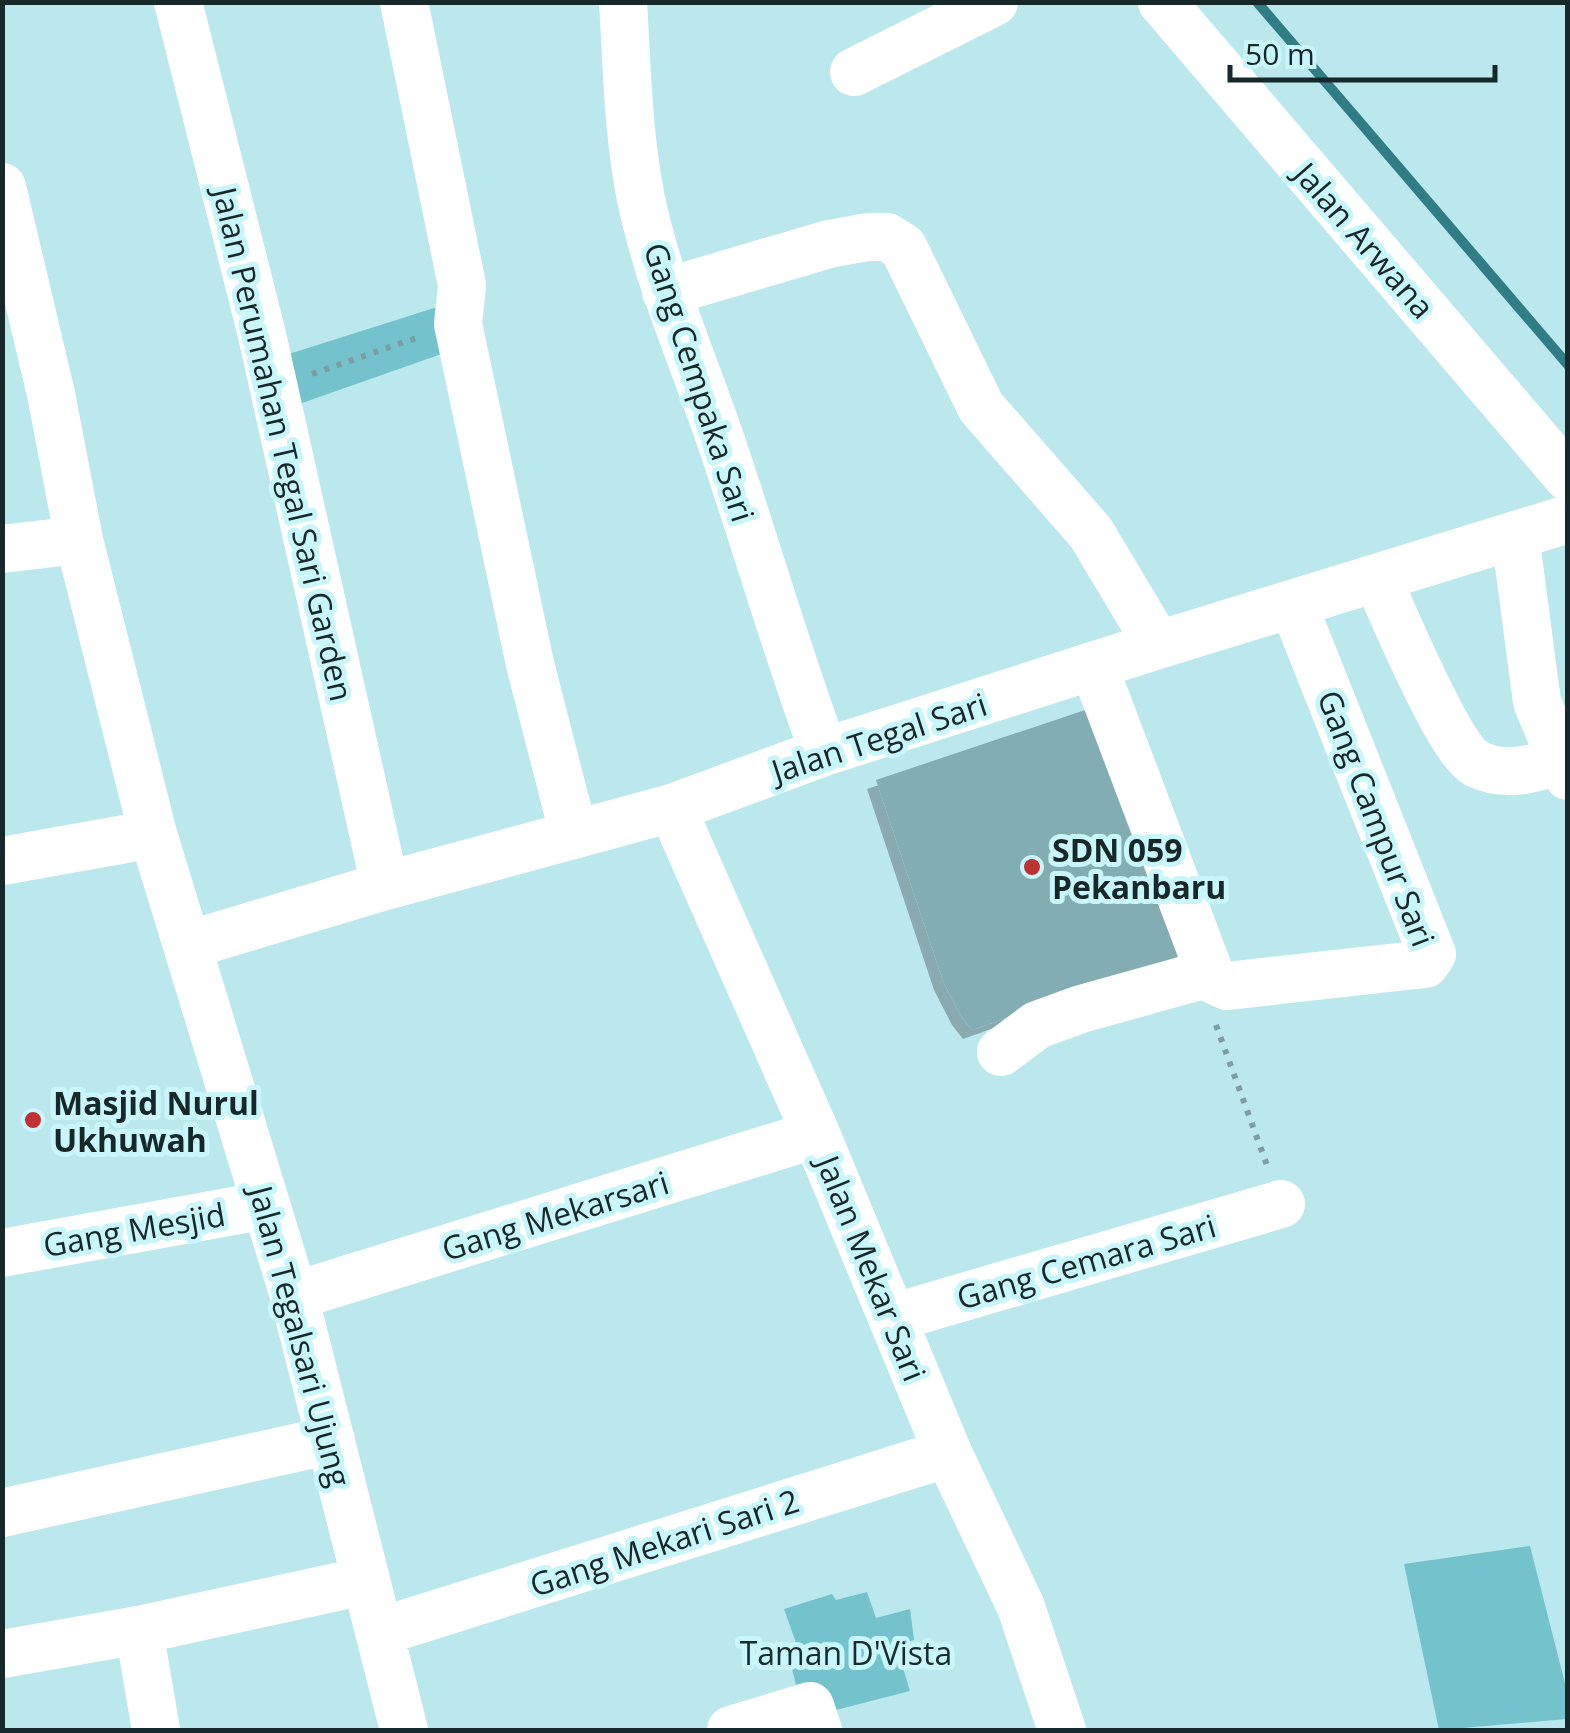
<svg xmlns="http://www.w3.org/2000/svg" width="1570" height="1733" viewBox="0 0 1570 1733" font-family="'Open Sans',sans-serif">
	<defs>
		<filter id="shadow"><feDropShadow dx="-9" dy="9" stdDeviation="0" flood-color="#0004"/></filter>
	</defs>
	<rect width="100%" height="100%" fill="#bbe8ed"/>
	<path fill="#74c3cc" d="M450,303V351L285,409L273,359Z
		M1530,1546L1567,1691V1719L1439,1730L1404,1564Z
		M867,1592L876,1618L910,1609L914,1640L896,1645L910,1691L832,1711L808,1684L796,1685L791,1665L801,1657L784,1609L832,1594L836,1600Z"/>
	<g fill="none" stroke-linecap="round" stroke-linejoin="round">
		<path stroke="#307d85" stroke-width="10" d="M1257,2L1568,365"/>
	</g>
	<path fill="#82adb2" filter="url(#shadow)" d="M1106,703L1186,954L972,1030L961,1016L943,981L876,780Z"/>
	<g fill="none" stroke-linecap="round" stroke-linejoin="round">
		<path stroke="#7c9ea2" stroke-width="6" stroke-dasharray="5 8" stroke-linecap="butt" d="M312,374L419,337
			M1216,1025L1268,1168"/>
		<path stroke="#fff" stroke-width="48" d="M178,2L262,335L385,886
			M404,2L462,285L458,324L530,664L574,835
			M623,2C627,67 628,135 641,199C659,285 696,366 724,450C758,551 787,652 824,752
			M1162,2L1568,477
			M854,72L994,2
			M2,187L51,394L79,540L153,834L294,1296L404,1730
			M666,292L829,244L868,237H887L903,247L981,407L1091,533L1158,645
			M1515,535L1537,702L1568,776
			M2,549L79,540
			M1377,578C1393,613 1449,749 1477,764C1506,778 1533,769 1561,760
			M1094,667L1212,979L1227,986L1425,964L1432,954L1293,604
			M672,808L816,1134L948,1453L1021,1607L1062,1730
			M2,861L153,834
			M188,945L385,886L672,808L824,752L1158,645L1568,519
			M1001,1052L1037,1025L1081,1009L1210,973
			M2,1253L266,1205
			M294,1296L816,1134
			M892,1318L1281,1204
			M2,1513L331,1440
			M139,1630L156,1730
			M379,1632L948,1453
			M2,1654L139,1630L364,1581
			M731,1730L810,1706L818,1730"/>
	</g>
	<g fill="#c03133" stroke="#c8f6fb" stroke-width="4">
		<circle cx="1032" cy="867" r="10"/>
		<circle cx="33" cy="1120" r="10"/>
	</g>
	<g text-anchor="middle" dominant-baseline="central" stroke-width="10" stroke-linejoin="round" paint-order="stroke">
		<g font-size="32" fill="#16282a" stroke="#c8f6fb">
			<text transform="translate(1365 240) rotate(49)">Jalan Arwana</text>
			<text transform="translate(700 382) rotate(72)">Gang Cempaka Sari</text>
			<text transform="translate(284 444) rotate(77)">Jalan Perumahan Tegal Sari Garden</text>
			<text transform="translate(879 737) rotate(-18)">Jalan Tegal Sari</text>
			<text transform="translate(1377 818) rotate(69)">Gang Campur Sari</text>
			<text transform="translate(555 1215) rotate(-17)">Gang Mekarsari</text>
			<text transform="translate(134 1229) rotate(-10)">Gang Mesjid</text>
			<text transform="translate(1086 1261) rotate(-16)">Gang Cemara Sari</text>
			<text transform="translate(872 1268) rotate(68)">Jalan Mekar Sari</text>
			<text transform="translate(301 1336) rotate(75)">Jalan Tegalsari Ujung</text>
			<text transform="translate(664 1542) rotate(-18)">Gang Mekari Sari 2</text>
		</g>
		<g font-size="32" font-weight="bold" fill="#16282a" stroke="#c8f6fb" text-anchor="start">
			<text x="1052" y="849">SDN 059<tspan x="1052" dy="37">Pekanbaru</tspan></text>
			<text x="53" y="1102">Masjid Nurul<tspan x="53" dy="37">Ukhuwah</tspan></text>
		</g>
		<g font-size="32" fill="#172e31" stroke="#c8f6fb">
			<text x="846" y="1652">Taman D'Vista</text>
		</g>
	</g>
	<rect width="1570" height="1733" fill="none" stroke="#16282a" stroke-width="10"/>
	<path d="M1230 65v15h265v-15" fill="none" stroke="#16282a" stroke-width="5"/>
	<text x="1245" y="65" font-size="30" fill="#16282a" stroke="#c8f6fb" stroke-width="8" paint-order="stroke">50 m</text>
</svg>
